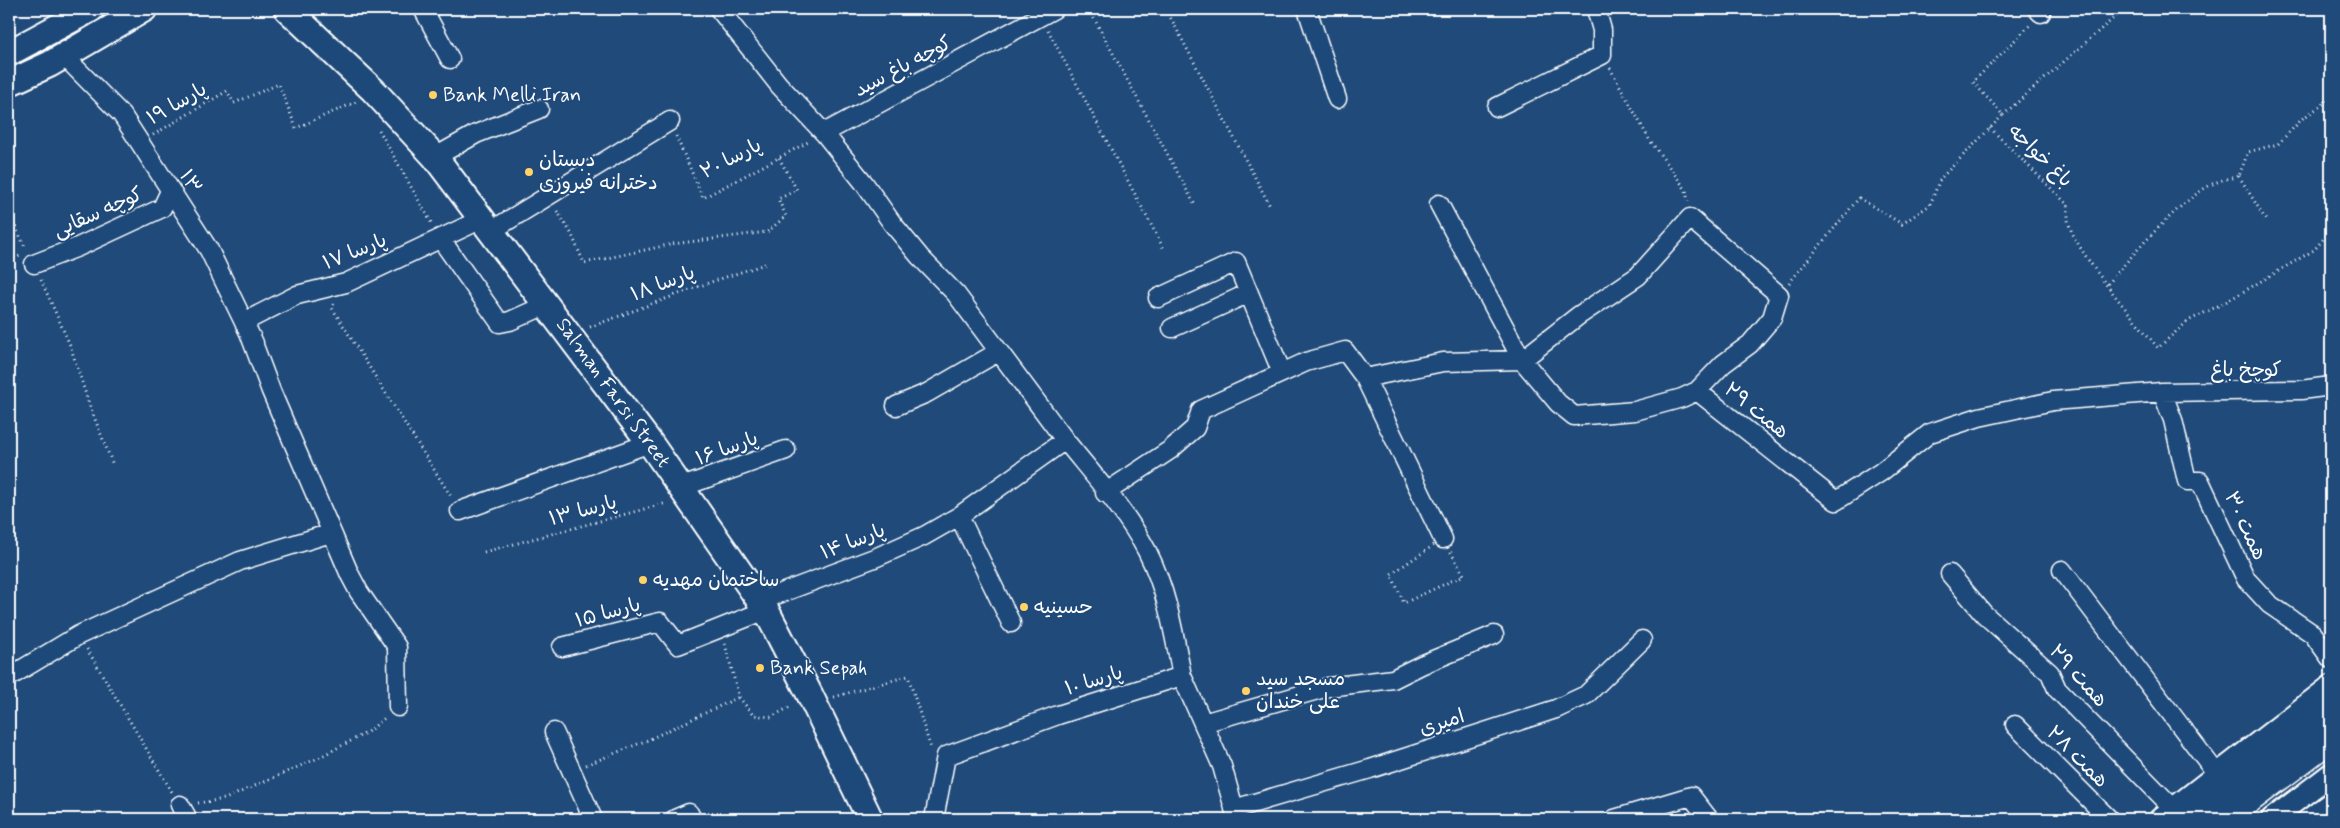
<svg xmlns="http://www.w3.org/2000/svg" width="2340" height="828" viewBox="0 0 2340 828" font-family="Mynerve,'Playpen Sans Arabic',sans-serif">
	<rect width="100%" height="100%" fill="#1f4a7a"/>
	<filter id="ink" filterUnits="userSpaceOnUse"><feTurbulence type="fractalNoise" baseFrequency=".02" numOctaves="2"/><feDisplacementMap in="SourceGraphic" scale="10" xChannelSelector="R" yChannelSelector="G"/><feConvolveMatrix kernelMatrix="1 2 1 2 8 2 1 2 1" color-interpolation-filters="sRGB"/></filter>
	<g filter="url(#ink)">
		<g fill="none" stroke-linecap="round" stroke-linejoin="round">
			<defs>
				<path id="minor" d="M423,9L450,59
					M719,9L779,85L824,133L864,183L892,223L920,257L956,294L1065,440
					M1307,9L1337,99
					M2037,9L2041,13
					M64,56L122,115L209,250L254,343
					M1497,107L1602,55V30L1596,9
					M824,133L1054,9
					M435,157L476,134L539,109
					M491,231L670,121
					M440,238L500,323L510,321L548,304
					M34,264L78,247L162,208L170,191
					M1158,298L1236,262L1282,373
					M244,322L297,295L346,283L482,219
					M1172,328L1249,293
					M250,335L271,391L350,575L359,592L397,647L398,707
					M1365,378L1443,539
					M1697,391L1836,501L1881,472L1930,433L1979,417L2053,401L2162,392L2301,390L2331,386
					M2162,392L2173,420L2187,481H2200L2246,579L2269,604L2313,634L2331,659
					M896,406L927,393L998,352
					M682,487L786,450
					M1105,493L1170,450L1195,428L1201,410L1306,362L1345,351L1365,378L1443,362L1522,360L1558,403L1574,416L1635,411L1682,398L1697,391L1723,364L1750,344L1772,318L1779,295L1690,218L1638,276L1578,316L1522,360L1439,204
					M460,511L650,443
					M959,516L1011,623
					M2062,570L2217,774
					M1950,574L1984,614L2050,673L2057,689L2173,808
					M760,601L877,557L924,536L959,516L1065,440C1093,475 1126,511 1147,551C1167,590 1174,634 1182,676
					M562,647L660,622L678,645L766,610
					M9,677L79,635L240,561L331,533
					M1203,723L1328,687L1393,679L1421,665L1494,635
					M2015,725L2109,819
					M554,732L593,819
					M180,805L188,819
					M1234,809L1370,769L1556,709L1586,695L1642,640
					M675,819L689,813L692,819
					M934,819L946,756L1058,715L1182,676L1222,766L1237,819
					M1614,819L1691,796L1709,819"/>
				<path id="tertiary" d="M2160,819L2331,686
					M2272,819L2331,774"/>
				<path id="secondary" d="M287,9L373,90L435,157L650,443L766,610L811,697L870,819
					M9,53L91,9
					M9,83L50,64L144,9"/>
				<path id="primary" d="M2189,819L2331,711
					M2222,819L2331,737"/>
			</defs>
			<use href="#minor" stroke="#fff" stroke-width="21"/>
			<use href="#tertiary" stroke="#fff" stroke-width="25"/>
			<use href="#secondary" stroke="#fff" stroke-width="29"/>
			<use href="#primary" stroke="#fff" stroke-width="31"/>
			<path stroke="#fff" stroke-width="3" stroke-dasharray="1 4" stroke-linecap="butt" d="M1089,9L1196,207
				M1166,9L1270,206
				M1048,30L1165,251
				M1610,68L1649,139L1686,190L1688,202
				M2003,115L2124,9
				M1990,128L2068,205C2068,209 2068,215 2068,220C2073,250 2137,322 2158,348L2188,321L2224,303L2314,250L2331,230
				M379,130L432,224
				M153,135L227,91L234,103L279,84L296,128L356,102
				M676,136L703,198L810,141
				M2239,176L2267,222
				M557,211L571,233L584,263L673,244L767,232L786,216L778,199L797,190L779,158
				M9,213L26,249
				M9,260L20,256
				M41,280L70,345L89,404L113,465
				M1789,283L1859,198L1902,224L1930,205L1940,179L2003,115L1973,82L2030,25
				M2108,284C2130,257 2185,194 2217,182C2224,179 2232,178 2239,176L2248,152L2278,144L2303,118L2331,99
				M334,304L332,308L452,498
				M590,327L711,282L768,263
				M1443,539L1464,575L1404,603L1391,574Z
				M484,552L667,503
				M725,644L739,697L753,715L771,717L792,706
				M87,649L172,792
				M834,697L908,676L931,749
				M586,765L650,739L739,697
				M198,803L225,799L316,759L366,733L386,717
				M447,819L454,816"/>
			<use href="#minor" stroke="#1f4a7a" stroke-width="18"/>
			<use href="#tertiary" stroke="#1f4a7a" stroke-width="21"/>
			<use href="#secondary" stroke="#1f4a7a" stroke-width="25"/>
			<use href="#primary" stroke="#1f4a7a" stroke-width="28"/>
		</g>
	</g>
	<g fill="#ffd166" stroke="#1f4a7a" stroke-width="2">
		<circle cx="433" cy="95" r="5"/>
		<circle cx="529" cy="172" r="5"/>
		<circle cx="643" cy="580" r="5"/>
		<circle cx="1024" cy="607" r="5"/>
		<circle cx="760" cy="668" r="5"/>
		<circle cx="1246" cy="691" r="5"/>
	</g>
	<g text-anchor="middle" dominant-baseline="central" stroke-width="4" stroke-linejoin="round" paint-order="stroke">
		<g font-size="20" fill="#fff" stroke="#1f4a7a">
			<text transform="translate(903 67) rotate(-28)">کوچه باغ سید</text>
			<text transform="translate(177 104) rotate(-30)">پارسا ۱۹</text>
			<text transform="translate(2040 156) rotate(44)">باغ خواجه</text>
			<text transform="translate(731 159) rotate(-27)">پارسا ۲۰</text>
			<text transform="translate(190 182) rotate(57)">۱۳</text>
			<text transform="translate(98 213) rotate(-24)">کوچه سقایی</text>
			<text transform="translate(355 252) rotate(-22)">پارسا ۱۷</text>
			<text transform="translate(663 284) rotate(-21)">پارسا ۱۸</text>
			<text x="2246" y="370">کوچخ باغ</text>
			<text transform="translate(613 393) rotate(54)">Salman Farsi Street</text>
			<text transform="translate(1756 411) rotate(39)">همت ۲۹</text>
			<text transform="translate(727 449) rotate(-20)">پارسا ۱۶</text>
			<text transform="translate(583 511) rotate(-15)">پارسا ۱۳</text>
			<text transform="translate(2245 526) rotate(65)">همت ۳۰</text>
			<text transform="translate(853 542) rotate(-21)">پارسا ۱۴</text>
			<text transform="translate(608 613) rotate(-15)">پارسا ۱۵</text>
			<text transform="translate(2078 676) rotate(48)">همت ۲۹</text>
			<text transform="translate(1094 681) rotate(-17)">پارسا ۱۰</text>
			<text transform="translate(1442 723) rotate(-18)">امیری</text>
			<text transform="translate(2077 757) rotate(45)">همت ۲۸</text>
		</g>
		<g font-size="20" fill="#fff" stroke="#1f4a7a" text-anchor="start">
			<text x="443" y="95">Bank Melli Iran</text>
			<text x="539" y="160">دبستان<tspan x="539" dy="23">دخترانه فیروزی</tspan></text>
			<text x="653" y="580">ساختمان مهدیه</text>
			<text x="1034" y="607">حسینیه</text>
			<text x="770" y="668">Bank Sepah</text>
			<text x="1256" y="679">مسجد سید<tspan x="1256" dy="23">علی خندان</tspan></text>
		</g>
	</g>
	<rect width="2340" height="828" fill="none" stroke="#1f4a7a" stroke-width="30"/>
	<rect x="15" y="15" width="2310" height="798" fill="none" stroke="#fff" stroke-width="2" filter="url(#ink)"/>
</svg>
